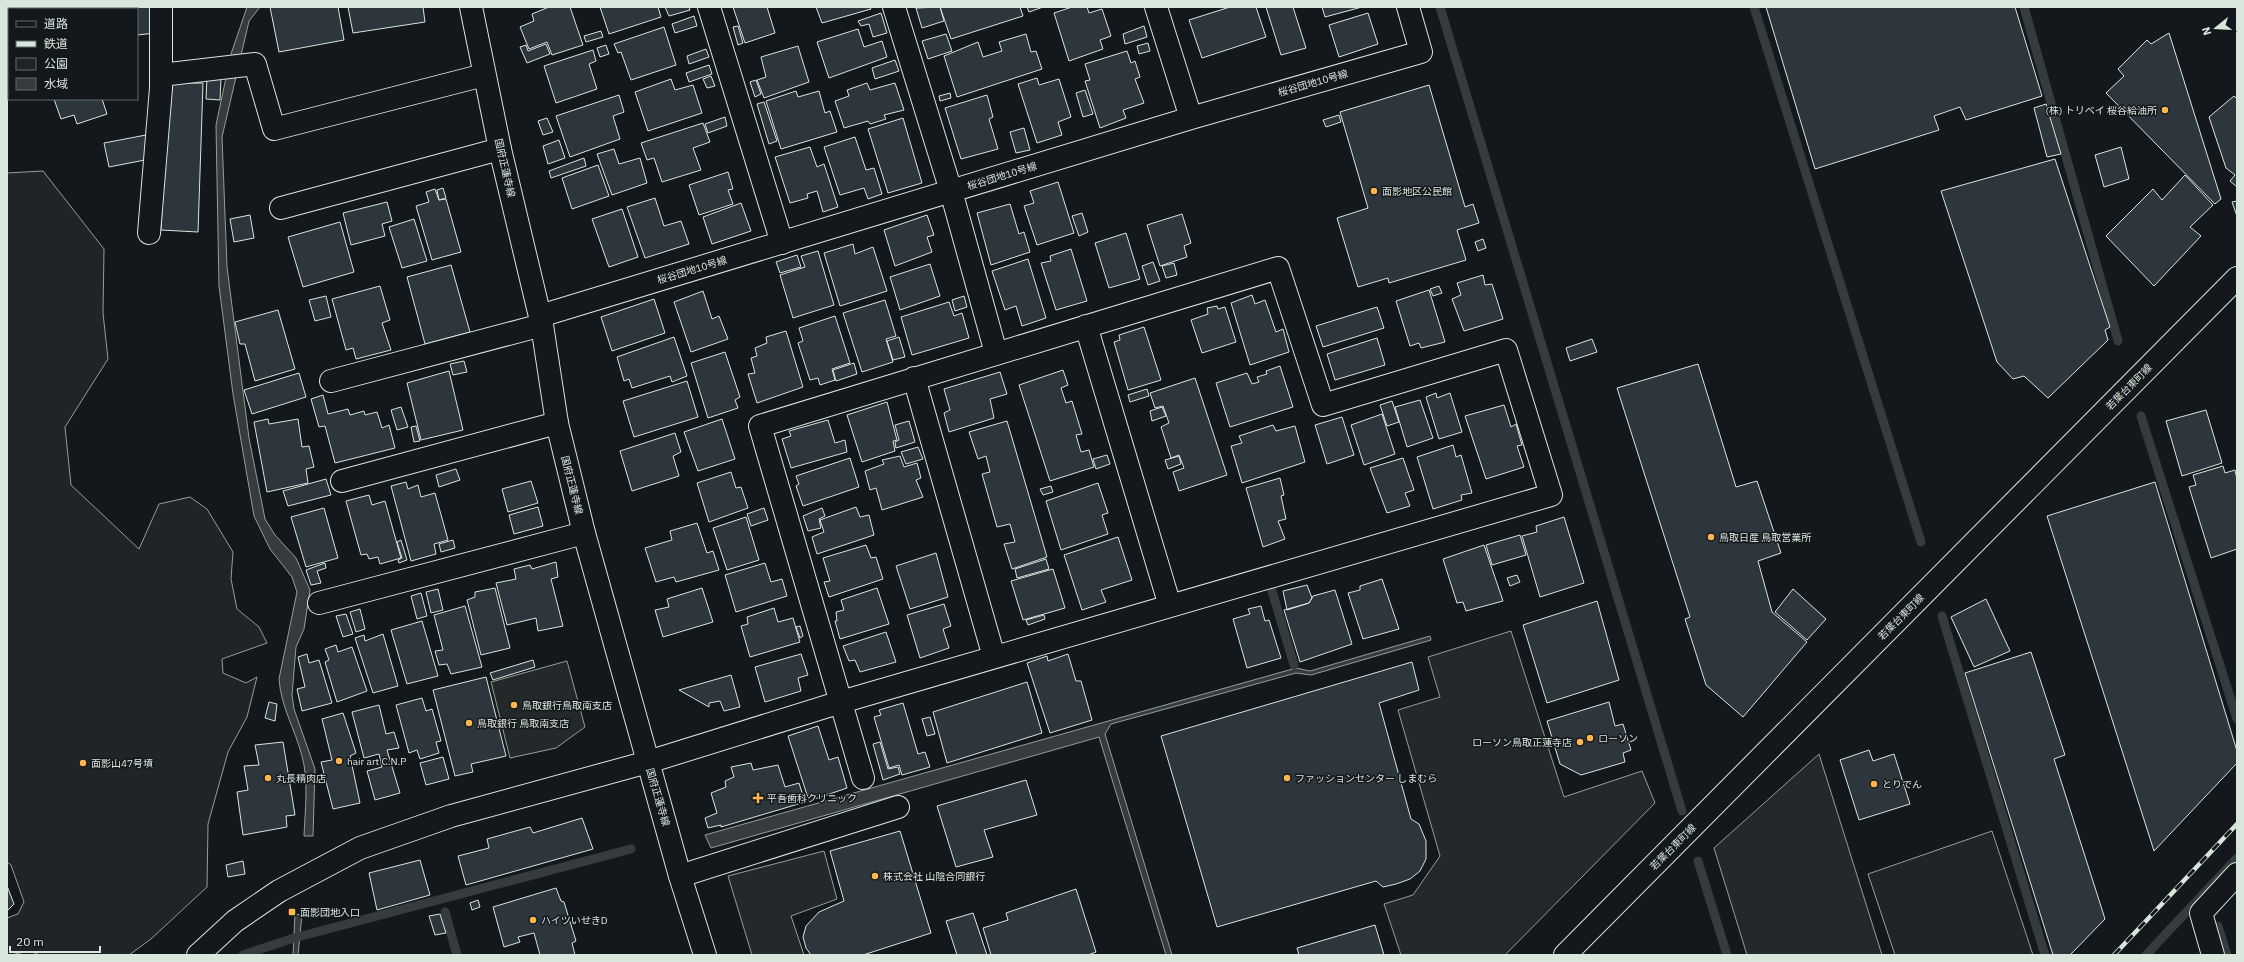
<svg xmlns="http://www.w3.org/2000/svg" width="2244" height="962" viewBox="0 0 2244 962" font-family="'IBM Plex Sans','Noto Sans JP',sans-serif">
	<rect width="100%" height="100%" fill="#14181c"/>
	<path fill="#202428" stroke="#939e99" d="M43,171L104,249L103,313L108,359L65,427L71,485L139,549L159,504L190,497L207,509L233,552L231,579L237,609L259,627L267,643L222,659L223,673L246,683L257,677L247,717L228,752L208,824L207,887L151,939L129,955H39C28,948 19,955 7,955V918L18,914L24,902L11,865L7,862V173Z
		M1992,831L2033,955H1895L1868,874Z"/>
	<path fill="#24282b" stroke="#939e99" d="M1511,631L1564,797L1642,771L1655,803L1505,955H1401L1384,904L1413,895L1440,856L1398,710L1440,697L1428,657Z
		M567,661L585,727L556,748L510,758L491,682Z
		M1819,754L1882,955H1747L1714,848Z
		M824,851L837,899L791,916L804,955H752L728,876Z"/>
	<path fill="#363b3e" stroke="#939e99" d="M247,7H260L249,21L222,137L227,267L249,438L265,519L275,535L296,558L310,590L304,629L296,647L292,695L294,709L315,769L313,836H304C305,810 309,781 302,756C295,729 281,707 279,679L297,592L292,577L270,549L254,516L233,394L219,286L216,125L231,54Z
		M1430,636L1431,640L1311,675L1296,673L1111,724L1105,734L1172,955H1166L1099,737L711,848L705,835L1296,668L1310,671Z
		M295,914L302,915L298,955H293Z"/>
	<g fill="none" stroke-linecap="round" stroke-linejoin="round">
		<path stroke="#363b3e" stroke-width="9" d="M1440,7L1682,811
			M1754,7L1921,542
			M2024,7L2118,341
			M2141,416L2237,719
			M1272,591L1294,665
			M1942,616L2045,955
			M1698,861L1727,955
			M445,912L457,955
			M2218,926L2227,955
			M243,955L294,938L631,849
			M2146,955L2237,858"/>
	</g>
	<path fill="#2c363c" stroke="#d8e6dc" d="M84,7L85,9H73L80,7Z
		M128,7H153L156,33L137,35V9H128Z
		M270,7H338L344,40L279,52Z
		M348,7H423L425,22L353,33Z
		M549,7H570L583,45L552,55L547,42L529,49L520,27L534,21L532,14Z
		M600,7H658L661,17L609,34Z
		M665,7H689L690,10L669,16Z
		M733,7H767L775,33L745,43Z
		M816,7H870L871,9L822,23Z
		M940,7H1020L1023,16L951,39Z
		M940,7L944,21L922,28L916,8Z
		M1027,7H1043L1029,12Z
		M1072,7H1087L1089,13L1102,9L1111,36L1100,40L1103,49L1069,61L1054,13Z
		M1230,7H1256L1266,37L1202,58L1189,20Z
		M1266,7H1293L1306,48L1281,55Z
		M1322,7H1362L1325,17Z
		M1766,7H2015L2042,96L1966,120L1960,107L1934,116L1939,130L1815,169Z
		M881,13L887,33L873,37L869,24L861,26L858,21Z
		M1368,13L1378,44L1339,57L1329,25Z
		M694,16L697,26L675,33L672,24Z
		M738,26L743,43L738,45L733,27Z
		M1144,26L1147,37L1125,44L1123,34Z
		M664,27L676,65L631,80L621,52L618,53L614,44Z
		M858,29L864,47L882,41L887,57L829,78L817,42Z
		M601,31L603,37L586,42L584,36Z
		M2169,33L2221,199L2215,204L2106,93L2124,76L2118,69L2147,40L2151,44Z
		M946,34L952,51L928,59L922,41Z
		M1026,34L1031,52L1036,51L1042,69L957,97L944,56L978,42L983,57L1002,51L999,42Z
		M1148,43L1150,51L1139,54L1137,46Z
		M546,44L550,54L527,63L520,47L526,45L528,51Z
		M606,45L609,54L600,57L597,48Z
		M798,46L809,82L764,98L757,80L766,77L761,57Z
		M706,49L709,57L689,64L687,56Z
		M593,50L596,61L589,64L597,89L556,103L544,66Z
		M1127,51L1131,63L1135,61L1140,77L1135,79L1144,103L1123,110L1126,118L1100,128L1085,81L1090,80L1085,64Z
		M895,60L899,71L875,79L872,68Z
		M709,65L712,74L689,82L686,73Z
		M711,76L715,86L707,88L703,79Z
		M207,77L221,78L220,100L206,99Z
		M1037,78L1039,85L1059,79L1071,117L1058,122L1062,135L1037,143L1018,84Z
		M671,79L675,90L693,85L702,113L648,131L635,92Z
		M756,80L761,94L755,97L750,82Z
		M169,83H203L198,232L161,230Z
		M867,83L870,90L895,83L904,110L884,115L886,119L870,124L868,121L844,128L835,101L849,96L847,90Z
		M1429,85L1465,207L1473,204L1479,223L1457,230L1466,260L1389,283L1388,278L1358,287L1337,218L1368,208L1340,112Z
		M1085,90L1093,114L1083,117L1076,93Z
		M796,91L798,97L819,91L825,113L830,111L837,132L781,149L766,101Z
		M950,93L951,98L940,101L939,96Z
		M619,95L624,112L613,116L620,139L570,157L556,116Z
		M987,95L993,117L989,119L998,149L961,159L945,108Z
		M2234,96L2237,99V187L2230,181L2235,175L2226,168L2209,117Z
		M54,99H102L107,114L77,124L74,115L61,119Z
		M764,102L777,141L769,144L757,104Z
		M2046,104L2061,154L2047,157L2034,108Z
		M1339,115L1341,122L1326,127L1323,120Z
		M725,117L727,126L708,133L705,124Z
		M547,118L553,132L543,135L538,121Z
		M903,118L922,183L888,193L868,129Z
		M703,123L710,142L693,148L701,170L662,182L654,158L647,160L641,143Z
		M1024,128L1030,150L1016,153L1010,132Z
		M146,135L150,159L109,167L104,143Z
		M855,137L866,170L874,168L882,194L868,199L864,188L840,195L824,147Z
		M559,140L565,158L548,164L543,146Z
		M810,147L817,167L824,164L838,207L823,212L817,191L807,194L808,198L790,203L775,157Z
		M2121,147L2129,179L2104,187L2095,155Z
		M614,149L619,164L640,158L647,183L612,195L597,154Z
		M584,158L586,166L551,178L549,171Z
		M2055,159L2110,327L2105,330L2108,340L2048,398L2024,376L2013,379L1997,362L1941,191Z
		M598,165L609,196L572,209L562,178Z
		M728,172L733,189L728,190L733,204L699,215L689,185Z
		M2185,175L2213,205L2190,227L2201,236L2154,286L2106,236L2153,189L2162,200Z
		M1058,182L1074,233L1037,245L1024,206L1034,203L1030,191Z
		M443,188L446,198L439,200L437,190Z
		M435,189L439,200L446,199L461,252L432,260L416,206L429,202L426,192Z
		M655,198L664,226L681,221L689,244L645,258L627,207Z
		M2237,201V216L2232,202Z
		M387,202L392,221L382,224L385,236L351,245L343,213Z
		M741,203L751,231L712,244L703,217Z
		M1010,204L1019,234L1024,232L1030,252L991,265L977,213Z
		M622,209L638,257L609,267L592,219Z
		M1082,213L1088,232L1079,236L1072,216Z
		M1182,214L1191,243L1184,246L1187,257L1160,266L1147,225Z
		M250,215L254,238L234,242L230,219Z
		M927,215L934,235L927,237L932,252L895,266L884,230Z
		M414,219L427,261L402,268L389,227Z
		M340,222L354,272L303,287L288,237Z
		M1126,233L1140,279L1109,288L1095,243Z
		M1483,239L1486,248L1478,251L1475,242Z
		M853,244L855,254L873,247L887,291L840,306L824,253Z
		M1071,249L1087,301L1056,310L1041,263L1051,261L1050,256Z
		M818,251L834,305L793,318L780,275L805,267L801,256Z
		M797,255L801,267L780,273L776,262Z
		M1028,259L1046,318L1022,326L1016,306L1005,310L992,271Z
		M1153,262L1160,281L1148,285L1142,266Z
		M1174,263L1177,275L1166,278L1162,266Z
		M930,264L940,296L900,310L890,277Z
		M451,265L470,332L425,344L407,277Z
		M1483,275L1485,285L1492,284L1503,319L1464,331L1452,299L1461,295L1457,283Z
		M380,286L390,320L382,323L391,350L356,359L353,348L346,350L332,299Z
		M1439,286L1442,293L1433,296L1430,289Z
		M1429,290L1445,342L1421,348L1419,343L1410,346L1396,301Z
		M703,291L712,319L719,316L728,339L691,352L674,302Z
		M1252,295L1255,304L1265,300L1276,332L1283,329L1289,352L1250,365L1231,303Z
		M326,296L331,317L315,321L309,300Z
		M964,296L967,307L955,311L952,300Z
		M654,299L665,333L612,351L601,317Z
		M885,300L896,336L886,339L893,362L862,372L843,313Z
		M949,302L954,316L962,313L969,338L912,355L901,317Z
		M1217,306L1218,309L1225,307L1236,342L1202,353L1191,320L1208,314L1207,308Z
		M1377,307L1384,328L1323,347L1316,326Z
		M278,310L295,369L255,381L245,344H240L235,322Z
		M835,316L850,363L832,369L835,380L820,385L818,378L810,380L798,343L803,341L799,328Z
		M1144,327L1161,380L1128,390L1114,342L1120,340L1119,335Z
		M786,331L803,387L757,403L748,374L755,373L751,358L757,356L755,348L767,343L766,337Z
		M674,337L687,376L672,382L670,376L632,388L629,379L624,381L617,357Z
		M899,337L905,357L893,360L887,341Z
		M1377,338L1385,365L1335,380L1327,354Z
		M1592,339L1597,352L1570,361L1566,348Z
		M725,352L740,397L735,400L738,408L708,418L691,363Z
		M464,361L467,372L453,375L450,364Z
		M854,363L857,374L836,381L833,370Z
		M1698,364L1736,487L1757,481L1781,553L1758,561L1772,612L1807,642L1743,717L1706,685L1685,619L1690,617L1617,388Z
		M1280,366L1293,407L1230,427L1216,383L1247,373L1252,384L1259,382L1257,377L1267,374L1266,371Z
		M1063,370L1068,385L1061,388L1066,403L1072,401L1082,434L1076,435L1081,452L1089,450L1094,467L1050,481L1019,385Z
		M449,371L463,430L421,440L407,383Z
		M1000,372L1007,394L990,399L994,418L949,432L944,413L950,410L944,389Z
		M299,373L306,397L252,414L244,390Z
		M1195,378L1227,475L1179,491L1173,472L1184,468L1179,455L1171,458L1161,427L1169,423L1163,406L1155,408L1150,393Z
		M687,381L698,417L634,437L623,401Z
		M1147,389L1149,396L1130,402L1128,395Z
		M1436,393L1437,398L1450,393L1462,432L1439,439L1426,397Z
		M323,395L328,414L348,409L350,415L364,411L365,415L377,412L382,428L389,425L395,448L335,463L325,426L319,427L311,399Z
		M1420,400L1433,438L1407,447L1395,407Z
		M1392,401L1399,422L1387,426L1380,405Z
		M887,402L897,440L893,441L895,451L862,462L847,415Z
		M1504,405L1511,427L1516,424L1522,445L1517,446L1524,467L1486,479L1465,416Z
		M401,407L408,427L397,430L391,410Z
		M1162,407L1166,416L1152,421L1150,411Z
		M2206,410L2222,463L2182,476L2166,421Z
		M1382,414L1395,454L1364,465L1351,425Z
		M1342,417L1354,455L1327,464L1315,425Z
		M268,419L269,424L298,419L302,447L309,446L314,467L306,469L308,483L267,492L254,422Z
		M722,419L735,459L698,471L684,432Z
		M828,420L835,443L845,440L847,452L791,468L782,439L791,436L789,431Z
		M909,421L915,442L896,448L895,442L899,440L895,425Z
		M1007,421L1047,557L1012,569L1004,544L1015,542L1010,524L997,527L982,474L990,472L986,456L978,459L969,432Z
		M1273,425L1276,431L1295,426L1305,462L1242,483L1231,446L1242,443L1239,436Z
		M416,426L420,441L414,442L411,427Z
		M675,433L681,452L673,456L679,476L632,491L620,451Z
		M1453,445L1456,457L1461,455L1472,493L1461,495L1462,500L1433,509L1417,457Z
		M918,447L923,459L906,464L901,452Z
		M1107,455L1110,464L1096,469L1093,459Z
		M900,456L904,467L917,463L921,478L916,480L923,497L882,510L876,488L870,490L865,471L884,464L882,460Z
		M1179,456L1181,464L1168,469L1165,460Z
		M850,458L859,487L803,506L796,486L799,484L796,476Z
		M1403,458L1414,490L1405,493L1410,506L1387,513L1370,468Z
		M2223,466L2225,473L2235,470L2237,479V549L2211,558L2189,487L2196,485L2193,475Z
		M456,469L460,480L439,487L436,475Z
		M731,472L736,488L741,487L748,508L709,522L697,483Z
		M1280,478L1284,495L1281,496L1286,519L1278,521L1285,539L1263,547L1246,488Z
		M326,479L331,495L288,506L283,491Z
		M531,481L538,503L508,512L502,489Z
		M406,482L408,489L418,485L421,497L435,493L448,540L434,544L436,554L411,561L391,486Z
		M2155,482L2237,751V763L2154,851L2047,516Z
		M1098,483L1108,513L1102,515L1108,534L1061,550L1046,501Z
		M1051,486L1053,492L1043,495L1040,489Z
		M369,495L372,505L385,501L401,558L380,564L378,557L369,559L367,554L361,555L346,501Z
		M538,507L543,526L514,534L509,515Z
		M856,507L860,517L869,515L874,535L817,554L812,537L824,532L820,520Z
		M324,508L338,558L306,567L291,517Z
		M764,508L768,520L751,526L747,514Z
		M822,508L825,516L819,519L821,528L808,531L803,516Z
		M746,517L759,560L727,570L713,528Z
		M1564,517L1584,583L1540,597L1522,536L1537,532L1536,526Z
		M697,523L707,553L713,551L719,570L676,582L674,577L656,582L645,548L672,540L670,531Z
		M1520,535L1526,555L1492,565L1486,545Z
		M1118,537L1132,580L1101,590L1106,602L1082,610L1064,555Z
		M401,540L407,560L399,563L398,560L402,558L397,542Z
		M453,540L455,548L441,552L439,544Z
		M866,545L871,558L876,557L883,579L829,597L824,582L830,581L823,558Z
		M1484,545L1503,601L1466,611L1463,602L1457,603L1443,559Z
		M936,553L948,597L910,609L896,566Z
		M1046,559L1049,569L1017,578L1015,569Z
		M556,562L558,577L551,579L563,626L538,631L536,618L507,625L496,583L516,579L514,569L530,565L532,569Z
		M325,563L326,568L317,571L321,583L311,585L306,570Z
		M765,563L771,582L782,579L787,596L736,612L725,575Z
		M1053,569L1065,608L1023,620L1011,581Z
		M1517,575L1520,582L1510,586L1507,578Z
		M1382,579L1399,629L1363,639L1348,593L1360,590V586Z
		M1307,585L1312,598L1309,603L1287,610L1283,591Z
		M495,588L510,648L481,655L467,600L475,597V592Z
		M702,588L713,622L663,637L655,610L669,607L667,599Z
		M877,588L889,624L840,639L835,621H837L836,612L844,610L841,600Z
		M438,589L443,610L431,613L426,592Z
		M1793,589L1826,619L1807,640L1775,612Z
		M1335,590L1352,644L1300,662L1284,610L1309,603L1313,596Z
		M421,593L427,616L417,619L411,596Z
		M1986,599L2010,651L1974,667L1951,617Z
		M1597,601L1619,680L1547,703L1523,625Z
		M944,604L951,626L943,629L949,648L920,658L907,615Z
		M465,606L482,667L451,674L447,664L439,665L435,651L443,650L434,615Z
		M1261,606L1265,621L1269,620L1281,658L1247,668L1233,619L1250,614L1248,609Z
		M774,608L778,622L793,618L800,642L750,657L741,626L748,624L747,617Z
		M360,609L365,629L356,632L350,612Z
		M346,614L353,634L343,637L336,616Z
		M1044,615L1045,619L1028,625L1026,620Z
		M422,621L438,676L407,684L391,630Z
		M800,626L803,636L800,638L796,627Z
		M886,632L896,662L860,672L855,660L849,661L843,646Z
		M383,634L398,686L373,693L355,638L364,635L365,641Z
		M336,645L338,652L352,647L367,691L337,702L325,662L329,660L325,649Z
		M2031,652L2065,755L2054,759L2105,919L2070,955H2053L1965,673Z
		M307,654L309,663L319,660L332,703L302,711L297,689L305,687L298,657Z
		M801,654L808,675L798,678L801,691L765,702L755,667Z
		M1068,654L1076,681H1081L1092,720L1050,733L1027,663L1047,656L1048,661Z
		M533,660L535,667L493,680L490,673Z
		M1412,662L1419,690L1379,703L1411,819L1419,824L1426,841V859L1420,871L1410,879L1396,884L1383,887L1376,881L1217,927L1161,736Z
		M731,675L740,707L724,711L720,701L709,703V707L679,690Z
		M486,677L506,756L471,764L473,772L455,776L433,690Z
		M1027,682L1042,733L947,763L933,712Z
		M422,698L426,711L432,709L441,741L436,742L439,753L420,759L417,750L409,753L396,705Z
		M269,702L277,704L275,721L265,718Z
		M1609,702L1615,726L1623,724L1631,750L1623,753L1625,762L1581,775L1560,764L1547,721Z
		M903,703L918,754L925,752L930,767L902,775L899,765L889,768L874,717L881,715L879,710Z
		M379,705L386,734L394,732L399,748L387,750L400,793L375,800L367,771L382,767L379,754L364,758L352,712Z
		M343,713L356,753L350,756L360,803L333,809L321,762L332,760L322,719Z
		M930,717L935,734L927,736L922,719Z
		M818,726L829,760L838,757L847,788L809,801L788,736Z
		M283,742L295,815L286,816L287,827L243,835L237,792L248,790L244,766L259,765L255,745Z
		M880,742L888,769L898,767L900,774L883,780L873,744Z
		M1869,750L1873,761L1894,754L1910,804L1859,820L1840,760Z
		M443,757L449,779L426,785L420,763Z
		M751,763L753,770L778,765L785,787L799,783L805,802L721,827V825L708,828L705,818L717,813L711,793L726,787L725,781L734,777L731,767Z
		M1026,780L1037,815L984,830L993,857L956,867L937,806Z
		M582,818L593,849L466,885L458,856L489,848L487,839L530,827L533,833Z
		M900,831L931,933L863,955H811L806,948L803,937L806,926L819,912L844,901L830,851Z
		M420,860L430,895L377,910L369,873Z
		M243,861L245,874L228,877L226,865Z
		M7,886L14,904L7,911Z
		M556,888L561,901L564,902L576,941L572,943L575,955H540L534,933L518,937L520,942L504,947L493,907Z
		M1076,889L1096,952L1088,955H991L983,928L1008,920L1006,913Z
		M478,900L480,907L472,910L470,903Z
		M973,913L987,955H957L946,921Z
		M440,914L446,933L435,935L429,916Z
		M1375,925L1384,955H1299L1297,948Z"/>
	<g fill="none" stroke-linecap="round" stroke-linejoin="round">
		<defs>
			<path id="minor" d="M709,7L782,243
				M894,7L951,191L996,353
				M1156,7L1191,118
				M161,75L255,64L274,129L484,75
				M281,208L500,149
				M149,233L161,88V7
				M540,316L1191,118L1421,52L1408,7
				M1086,326L1170,606
				M914,378L994,657
				M331,381L542,325
				M342,481L557,423
				M319,603L584,533
				M680,876L898,807
				M198,955L235,921L279,891L360,848L451,816L648,762L841,702L1551,495L1506,350L1323,405L1278,268L760,426L863,778
				M2213,955L2201,913L2237,874"/>
			<path id="major" d="M471,7L500,149L542,325L557,423L584,533L680,876L705,955
				M1565,955L2237,278"/>
		</defs>
		<use href="#minor" stroke="#d8e6dc" stroke-width="24"/>
		<use href="#major" stroke="#d8e6dc" stroke-width="24"/>
		<use href="#minor" stroke="#14181c" stroke-width="22"/>
		<use href="#major" stroke="#14181c" stroke-width="22"/>
		<defs>
			<path id="rail" d="M2114,955L2237,824"/>
		</defs>
		<use href="#rail" stroke="#d8e6dc" stroke-width="4.5"/>
		<use href="#rail" stroke="#14181c" stroke-width="3" stroke-dasharray="9" stroke-linecap="butt"/>
	</g>
	<g fill="#ffb74d" stroke="#14181c" stroke-width="1.5">
		<circle cx="2165" cy="110" r="4"/>
		<circle cx="1374" cy="191" r="4"/>
		<circle cx="1711" cy="537" r="4"/>
		<circle cx="514" cy="705" r="4"/>
		<circle cx="469" cy="723" r="4"/>
		<circle cx="1590" cy="738" r="4"/>
		<circle cx="1580" cy="742" r="4"/>
		<circle cx="339" cy="761" r="4"/>
		<circle cx="83" cy="763" r="4"/>
		<circle cx="268" cy="778" r="4"/>
		<circle cx="1287" cy="778" r="4"/>
		<circle cx="1874" cy="784" r="4"/>
		<path d="M756 792h4v4h4v4h-4v4h-4v-4h-4v-4h4z"/>
		<circle cx="875" cy="876" r="4"/>
		<rect x="288" y="908" width="8" height="8" rx="2"/>
		<circle cx="533" cy="920" r="4"/>
	</g>
	<g text-anchor="middle" dominant-baseline="central" stroke-width="3" stroke-linejoin="round" paint-order="stroke">
		<g font-size="10" fill="#d8e6dc" stroke="#14181c">
			<text transform="translate(1313 83) rotate(-16)">桜谷団地10号線</text>
			<text transform="translate(505 168) rotate(77)">国府正蓮寺線</text>
			<text transform="translate(1002 176) rotate(-17)">桜谷団地10号線</text>
			<text transform="translate(692 270) rotate(-17)">桜谷団地10号線</text>
			<text transform="translate(2129 387) rotate(-45)">若葉台東町線</text>
			<text transform="translate(572 485) rotate(76)">国府正蓮寺線</text>
			<text transform="translate(1901 617) rotate(-45)">若葉台東町線</text>
			<text transform="translate(658 797) rotate(74)">国府正蓮寺線</text>
			<text transform="translate(1673 847) rotate(-45)">若葉台東町線</text>
		</g>
		<g font-size="10" fill="#d8e6dc" stroke="#14181c" text-anchor="start">
			<text x="2157" y="110" text-anchor="end">(株) トリベイ 桜谷給油所</text>
			<text x="1382" y="191">面影地区公民館</text>
			<text x="1719" y="537">鳥取日産 鳥取営業所</text>
			<text x="522" y="705">鳥取銀行鳥取南支店</text>
			<text x="477" y="723">鳥取銀行 鳥取南支店</text>
			<text x="1598" y="738">ローソン</text>
			<text x="1572" y="742" text-anchor="end">ローソン鳥取正蓮寺店</text>
			<text x="347" y="761">hair art C.N.P</text>
			<text x="91" y="763">面影山47号墳</text>
			<text x="276" y="778">丸長精肉店</text>
			<text x="1295" y="778">ファッションセンター しまむら</text>
			<text x="1882" y="784">とりでん</text>
			<text x="767" y="798">平吾歯科クリニック</text>
			<text x="883" y="876">株式会社 山陰合同銀行</text>
			<text x="300" y="912">面影団地入口</text>
			<text x="541" y="920">ハイツいせきD</text>
		</g>
	</g>
	<rect width="2244" height="962" fill="none" stroke="#d8e6dc" stroke-width="16"/>
	<rect x="8" y="8" width="130" height="92" fill="#14181c" stroke="#626a69"/>
	<rect x="16" y="21" width="20" height="6" fill="#14181c" stroke="#626a69"/>
	<text x="44" y="28" font-size="12" fill="#d8e6dc">道路</text>
	<rect x="16" y="41" width="20" height="6" fill="#d8e6dc" stroke="#626a69"/>
	<text x="44" y="48" font-size="12" fill="#d8e6dc">鉄道</text>
	<rect x="16" y="58" width="20" height="12" fill="#202428" stroke="#626a69"/>
	<text x="44" y="68" font-size="12" fill="#d8e6dc">公園</text>
	<rect x="16" y="78" width="20" height="12" fill="#363b3e" stroke="#626a69"/>
	<text x="44" y="88" font-size="12" fill="#d8e6dc">水域</text>
	<g transform="translate(2216 28) rotate(252)" stroke="#14181c" stroke-width="3" paint-order="stroke">
	<path d="M0-3L7 15L0 10L-7 15Z" fill="#d8e6dc"/>
	<text y="-6" font-size="11" font-weight="bold" text-anchor="middle" fill="#d8e6dc">N</text>
	</g>
	<path d="M10 946v6h90v-6" fill="none" stroke="#d8e6dc" stroke-width="2"/>
	<text x="16" y="946" font-size="12" fill="#d8e6dc" stroke="#14181c" stroke-width="3" paint-order="stroke">20 m</text>
</svg>
